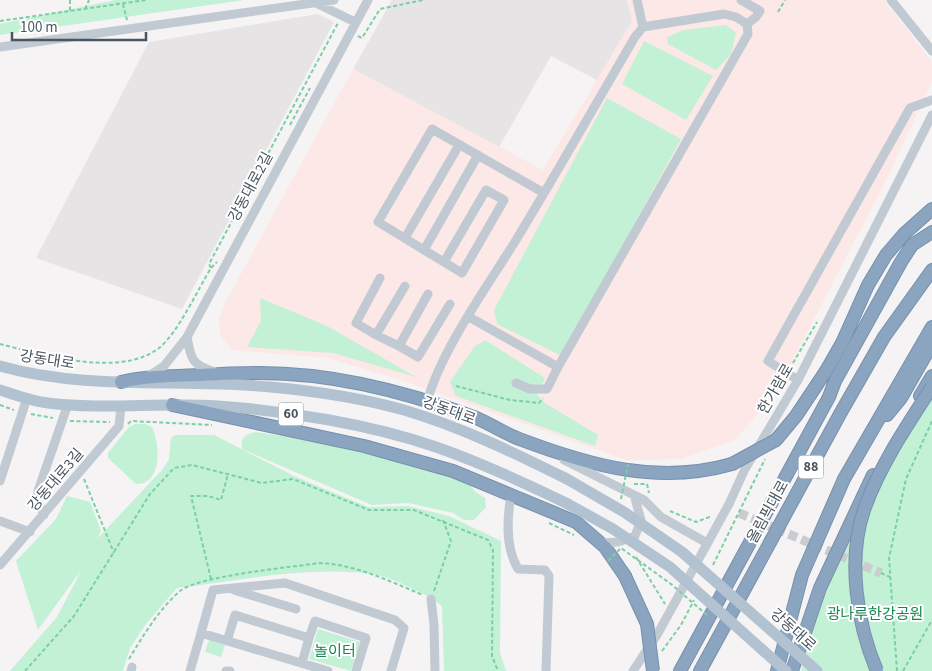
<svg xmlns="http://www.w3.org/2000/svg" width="932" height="671" viewBox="0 0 932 671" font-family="'Source Sans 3','Noto Sans KR',sans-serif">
	<rect width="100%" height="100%" fill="#f5f3f3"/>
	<path fill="#e6e4e5" d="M392,0H627L632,21L597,80L551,56L499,147L353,69Z
		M318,14L334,22L182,309L36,258L149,42Z"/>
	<path fill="#fce8e6" d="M627,0H884L932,62V82L886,180L776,393L735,440L681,459L626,460L404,381L328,358L232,350L221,336L219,320L223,307L353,69L543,170L632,21Z"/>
	<path fill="#c3f1d5" d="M115,0H244L0,35V24Z
		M726,25L736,33L731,54L716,70L668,44L667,37L684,30Z
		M644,41L713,76L686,120L622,84Z
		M607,98L681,139L562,356L497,324L494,310Z
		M260,298L327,326L416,377L333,353L247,347L261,321Z
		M485,340L545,378L537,395L545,403L598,435L595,446L456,396L450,382L474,347Z
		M932,382V671H801L817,611L840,544Z
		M135,424H145L152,427C160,444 163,484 136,484L108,458V453L129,427Z
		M255,432L365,448L469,482L474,491L485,498L486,507L474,520H464L453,513L408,503L372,505L242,449V440L246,435Z
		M175,435H214L294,476L368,507L408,506L449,516L501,541L500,653L506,671H444L442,606C426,594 392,577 372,574C308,566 241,580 177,588L146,624L130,648L123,671H10L57,617L94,546L82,569L38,630L16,561L56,519L67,496L90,502L101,531L97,539L163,469L169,459L171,438Z
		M318,629L360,642L351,671L309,659Z
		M209,640L225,645L221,657L205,652Z"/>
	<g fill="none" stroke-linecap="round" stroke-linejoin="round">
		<path stroke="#caccce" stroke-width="9" stroke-dasharray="9 4.5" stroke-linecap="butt" d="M739,513L881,573"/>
		<defs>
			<path id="highway" d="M121,382C147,376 173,376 200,375C220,374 240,373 260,373C332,373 407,392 474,417C491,424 505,434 522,440C591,466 659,485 732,464
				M920,396L932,376
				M172,405L364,446L453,471L576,522L605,547L625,576
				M887,415L901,398L932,344
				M776,440L796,416L826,371L842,343L868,285L886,255L904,234L932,209
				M680,671L829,397L835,381L901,262L912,245L932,232
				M700,671L840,414L884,337L932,270
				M777,671L802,575L844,479L932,327
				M792,671L820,588L873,475"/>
		</defs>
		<use href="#highway" stroke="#7690ad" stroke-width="14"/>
		<path stroke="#7ad0a6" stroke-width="2" stroke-dasharray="4 2.5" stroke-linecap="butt" d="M70,0V12
			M123,4L127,20
			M85,9L89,0
			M778,12L785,0
			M0,21L146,0
			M358,36L362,38L380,9L423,0
			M290,125L310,88
			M211,268L209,264L338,23
			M0,344C44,355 120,378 159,348C178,333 198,289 211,268L217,262
			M793,363L817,322
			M456,386L510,400L539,403L543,398
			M0,405L14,410
			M31,414L53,418
			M70,421L110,422
			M128,424L131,421L212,425
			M84,479L114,553
			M634,484H647L649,493
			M670,511L696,522L712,516
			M549,523L574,535
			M636,557L665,604
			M713,565L765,459
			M881,573L890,577
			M211,579L191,496H208L221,500L228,474
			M434,591L451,541L443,520
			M662,651L681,625L694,600
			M129,659C143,636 159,609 180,591C198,576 292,567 320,563C357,565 389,581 423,595
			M25,671L74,616L150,494L174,468L192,465L262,483L293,479L369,510H414L488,540L493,550L492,656L498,671
			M897,671L889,558L906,479L932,421
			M903,671L932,620"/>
		<path stroke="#c1cad2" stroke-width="9" d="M637,0L643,27
			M741,0L760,11L756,17L747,24
			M891,0L932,51
			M316,3L355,22
			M0,47L334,0
			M405,238L459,145
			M424,250L478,155
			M444,262L486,190L504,200L462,273L378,222L432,129L544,193
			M380,278L356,323L376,335L405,286
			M428,294L399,346L418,357L450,304
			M376,335L399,346
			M187,337C191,360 192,365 215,372
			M147,377L164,366L187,337L368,0
			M798,380L768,361L910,108L932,100
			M516,383L530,389H547L558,367
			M427,402C441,350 487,287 516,240C557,173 595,105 635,37L643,27L724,14L736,17L747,24L748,34L558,367L469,317
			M564,460L644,500L661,517L707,543
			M0,481L27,398
			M511,495C507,519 505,547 518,569L545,570L549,576L546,671
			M44,515L37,500L38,491L68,404
			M0,521L30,532
			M601,543L618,542L635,536L641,520L634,495
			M0,565L119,426L121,406
			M234,590L296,609
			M431,599L434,625L435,671
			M201,633L213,590L285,583L395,620L404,628L391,671
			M227,641L235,615L309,638L315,621L366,638L356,671
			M302,663L309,638
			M131,671L132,667
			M190,671L201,633L328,671
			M226,671H230
			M633,671L657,635L729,504L745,469L798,380L932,115"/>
		<path stroke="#b3c2d1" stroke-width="11" d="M0,366C88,391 180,378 270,387C315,391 361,398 404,410C461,427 515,453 567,479
			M0,390C16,395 31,401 48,403C104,410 161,402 218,406C288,411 369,424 436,447C482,463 525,483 568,504"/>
		<use href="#highway" stroke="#8ba5c1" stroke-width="12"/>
		<defs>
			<path id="highway-bridge" d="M732,464L776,440
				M625,576L647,624L653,671
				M877,671C857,624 847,560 864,510C879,467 907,425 932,387"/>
		</defs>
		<use href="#highway-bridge" stroke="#7690ad" stroke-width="14" stroke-linecap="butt"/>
		<path stroke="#7ad0a6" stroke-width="2" stroke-dasharray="4 2.5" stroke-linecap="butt" d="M621,499L628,464
			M608,561L621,548L671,584L708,616"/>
		<path stroke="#b3c2d1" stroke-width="11" d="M567,479L624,512L682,552L817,671
			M568,504L613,529L670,567L786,671"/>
		<use href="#highway-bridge" stroke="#8ba5c1" stroke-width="12"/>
	</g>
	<g text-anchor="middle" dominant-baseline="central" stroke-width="4" stroke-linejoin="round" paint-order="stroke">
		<g fill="#fff" stroke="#808990" stroke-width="1">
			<rect x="278.5" y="402.5" width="25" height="23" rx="4"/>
			<rect x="798.5" y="455.5" width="25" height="23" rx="4"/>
		</g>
		<g font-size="14" font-weight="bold" fill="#4a5661">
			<text x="291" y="414">60</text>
			<text x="811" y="467">88</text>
		</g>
		<g font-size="15" fill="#4a5661" stroke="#fff">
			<text transform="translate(251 187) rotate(-62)">강동대로2길</text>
			<text transform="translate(47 360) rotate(9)">강동대로</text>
			<text transform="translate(776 389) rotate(-60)">한가람로</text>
			<text transform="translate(449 411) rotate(20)">강동대로</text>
			<text transform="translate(56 480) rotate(-50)">강동대로3길</text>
			<text transform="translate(768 512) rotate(-61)">올림픽대로</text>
			<text transform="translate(793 630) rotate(42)">강동대로</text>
		</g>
		<g font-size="15" fill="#17864f" stroke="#fff">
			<text x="875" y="614">광나루한강공원</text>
			<text x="335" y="651">놀이터</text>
		</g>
	</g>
	<path d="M12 32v8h134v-8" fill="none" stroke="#4a5661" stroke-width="2.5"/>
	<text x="20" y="32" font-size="15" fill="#4a5661" stroke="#ffffff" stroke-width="4" paint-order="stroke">100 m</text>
</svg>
